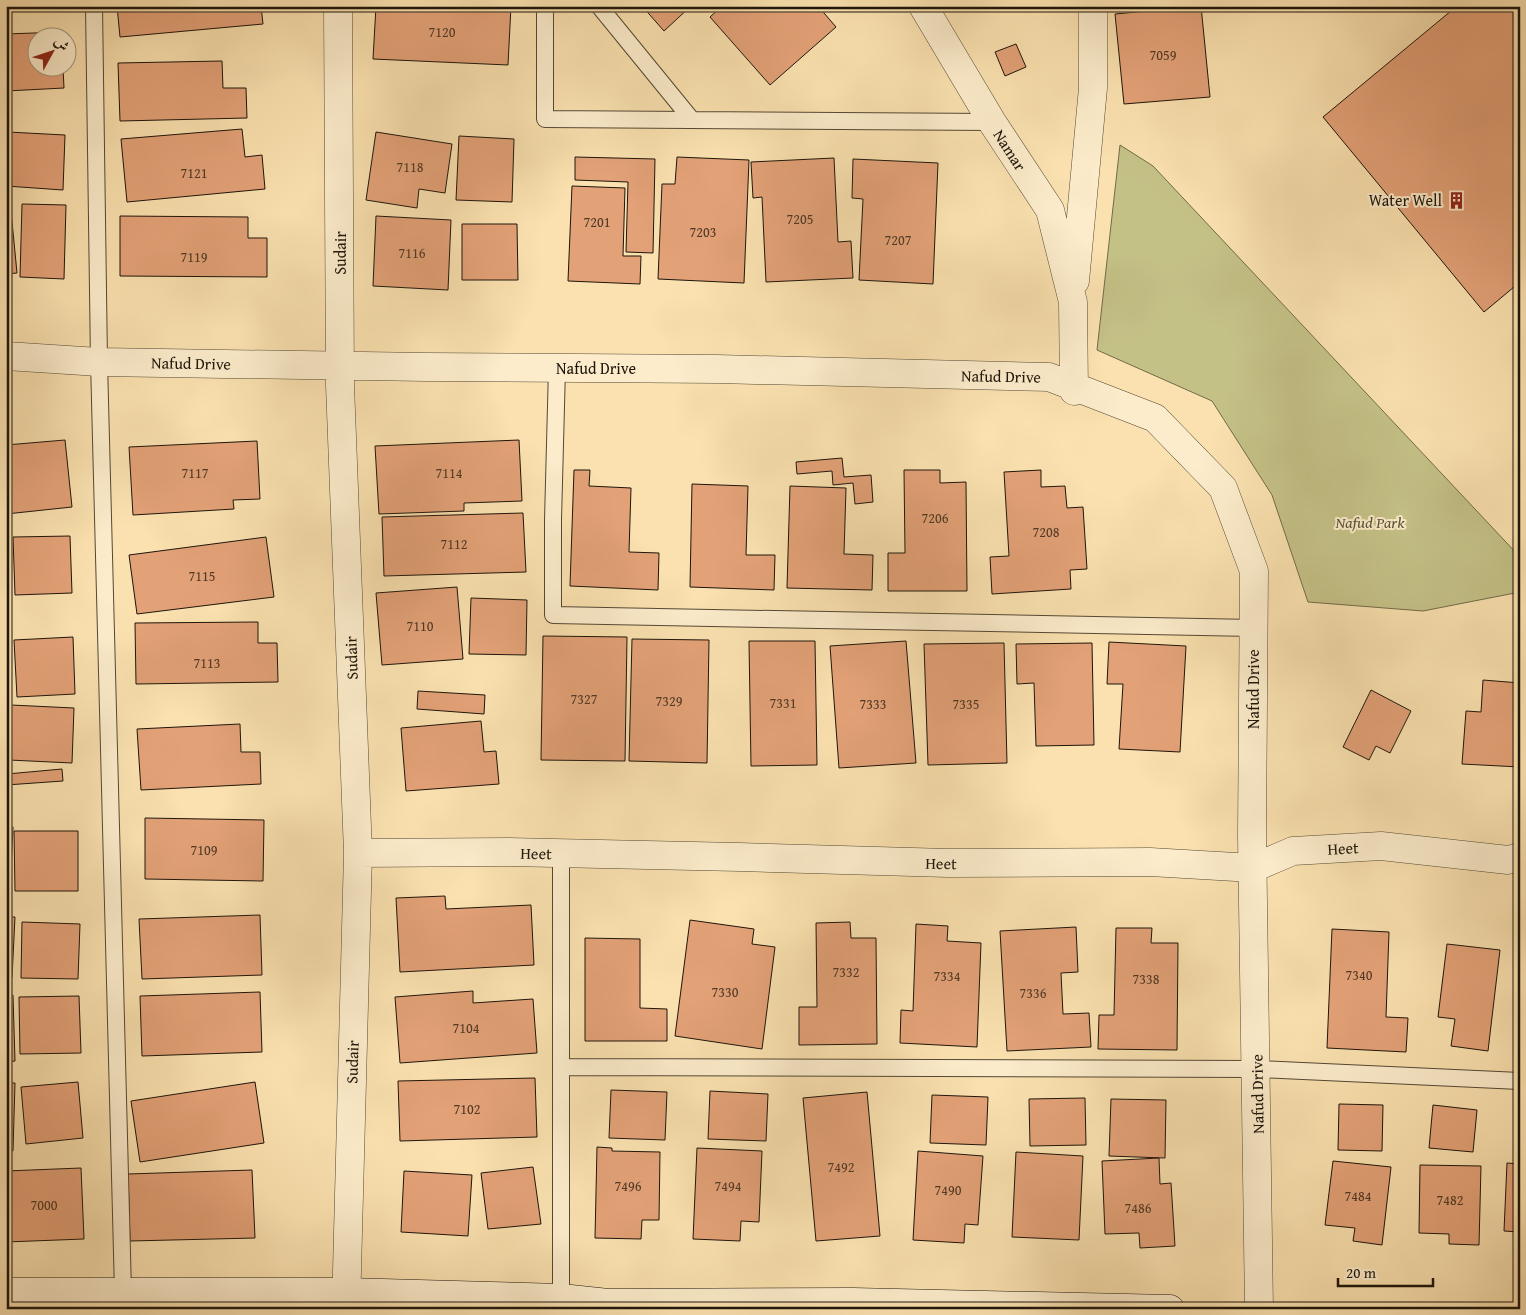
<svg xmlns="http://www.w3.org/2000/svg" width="1526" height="1315" viewBox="0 0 1526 1315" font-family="'Gentium Book Plus',Amiri,serif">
	<rect width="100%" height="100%" fill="#fae1af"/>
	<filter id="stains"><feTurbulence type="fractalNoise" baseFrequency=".004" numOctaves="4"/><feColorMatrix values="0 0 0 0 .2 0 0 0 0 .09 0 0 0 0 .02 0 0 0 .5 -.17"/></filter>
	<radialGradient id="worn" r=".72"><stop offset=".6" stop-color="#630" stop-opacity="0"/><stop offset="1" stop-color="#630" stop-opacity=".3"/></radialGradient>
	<path fill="#c4c187" stroke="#706b49" d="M1120,145L1153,166L1520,557V592L1423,611L1308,602L1272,495L1212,401L1097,350Z"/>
	<path fill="#e3a177" stroke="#1d150b" d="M117,6H261L263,24L120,37Z
		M376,6H511L508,65L373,59Z
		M642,6H691L664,31Z
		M722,6H818L836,27L770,85L710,17Z
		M1201,6L1210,97L1124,104L1115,14Z
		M1457,6H1520V282L1484,312L1323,117Z
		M61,32L62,38H38V68H63L64,88L6,91V34Z
		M1016,44L1026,67L1005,76L995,52Z
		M222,61L223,88H246L247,118L120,121L118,63Z
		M242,129L245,157L262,155L265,189L127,202L121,139Z
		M8,132L65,135L63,190L6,186Z
		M376,132L452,144L445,193L419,189L417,208L366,200Z
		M459,136L514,139L512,202L456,200Z
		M575,157L655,159L653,253L626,252L628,182L575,180Z
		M677,157L749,160L744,283L658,279L662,184H675Z
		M834,158L838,242L851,241L853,278L766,282L762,197L753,198L751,162Z
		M853,159L938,163L933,284L859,280L863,199L852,198Z
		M572,186L625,188L623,256H641L640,284L568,281Z
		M22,204L66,205L64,279L20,277Z
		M6,211H11L17,273L6,274Z
		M120,216L248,217V238H267V277L120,276Z
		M376,216L451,220L448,290L373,286Z
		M462,224H517L518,280H462Z
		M65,440L72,507L6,514V445Z
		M519,440L522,501L464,503V511L379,514L375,446Z
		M257,441L260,499L233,500L234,509L133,515L129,447Z
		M842,458L844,477L871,475L873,502L855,504L853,483L833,485L832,471L797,474L796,462Z
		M574,470H590L589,486L631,488L629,552L659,553L658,590L570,586Z
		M904,470H940V483L966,482L967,591H888V553H905Z
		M1041,470V487L1065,486L1067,508L1083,507L1087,569L1070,570L1071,589L992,594L990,557L1009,556L1004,472Z
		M692,484L748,486L746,555H775L774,590L690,587Z
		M790,486L846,488L844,554L873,555L872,590L787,588Z
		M523,513L526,572L384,576L382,517Z
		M70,536L72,593L15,595L13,537Z
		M266,537L274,597L137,614L129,555Z
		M457,587L463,659L382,665L376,593Z
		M471,598L527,600L526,655L469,654Z
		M258,622V643H277L278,682L136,684L135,623Z
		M543,636L627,637L625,761L541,760Z
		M73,637L75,694L17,697L14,640Z
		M632,639L709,640L707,763L629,761Z
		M749,641H815L817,765L751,766Z
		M906,641L916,763L839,768L830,646Z
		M1109,642L1186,646L1180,752L1119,749L1123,684H1107Z
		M1004,643L1007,763L928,765L924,644Z
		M1092,643L1094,745L1036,746L1034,683L1017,684L1016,644Z
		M1483,680L1520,683V767L1462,764L1466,711L1481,712Z
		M1371,690L1411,711L1390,753L1376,746L1369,760L1343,747Z
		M418,691L485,695L484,714L417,709Z
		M11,705L74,708L72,763L9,760Z
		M481,721L484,752L496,751L499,784L406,791L401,728Z
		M240,724L241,752H260L261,784L141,790L137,729Z
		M6,762L7,774L62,769L63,781L6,785Z
		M145,818L264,820L263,881L145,879Z
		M6,827H13L10,891H6Z
		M14,831H78V891H15Z
		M445,896L446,909L531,905L534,965L400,972L396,898Z
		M260,915L262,975L142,979L139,919Z
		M6,917H15L12,978L6,977Z
		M690,920L754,929L752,944L775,947L762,1049L675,1036Z
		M22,922L80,924L78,979L21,978Z
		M850,922L851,938H876L877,1044L799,1045V1007H817L816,923Z
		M916,924L948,926L947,941L981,943L977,1047L900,1043L901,1010L913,1011Z
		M1076,927L1078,972L1061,973L1063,1014L1089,1013L1091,1047L1007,1051L1000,931Z
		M1116,928H1152L1151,943H1178L1177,1050L1098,1049L1099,1015H1114Z
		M1332,929L1389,932L1386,1017L1408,1018L1406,1052L1327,1048Z
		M585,938L640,939V1008L667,1009V1041H585Z
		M1447,944L1500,950L1488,1051L1451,1046L1455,1019L1438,1017Z
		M473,991V1003L533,999L537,1053L400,1063L395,997Z
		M260,992L262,1052L142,1056L140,996Z
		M13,995L15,1061L6,1062V996Z
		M79,996L81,1053L20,1054L19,997Z
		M535,1078L537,1137L400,1141L398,1081Z
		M78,1082L83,1138L26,1144L21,1087Z
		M255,1082L264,1143L140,1162L131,1101Z
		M6,1083H15L13,1151H6Z
		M611,1090L667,1092L665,1140L609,1138Z
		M710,1091L768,1094L766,1141L708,1139Z
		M867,1092L880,1236L816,1241L803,1098Z
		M932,1095L988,1097L986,1145L930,1143Z
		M1085,1098L1086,1145L1030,1146L1029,1099Z
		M1111,1099L1166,1100L1165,1158L1109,1156Z
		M1339,1104L1383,1105L1382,1151L1338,1150Z
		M1433,1105L1477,1110L1473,1152L1429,1148Z
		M1519,1113H1520V1150H1518Z
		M597,1147L612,1148V1151L660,1152L659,1220H642L641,1239L595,1238Z
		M697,1148L762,1151L759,1222L741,1221L740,1241L693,1239Z
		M918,1151L983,1156L978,1225L965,1224L964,1243L913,1240Z
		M1016,1152L1083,1156L1079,1240L1012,1237Z
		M1159,1158L1160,1184L1171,1183L1175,1246L1140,1248L1139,1233L1105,1234L1102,1161Z
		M1333,1161L1391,1167L1382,1245L1353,1241L1355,1228L1325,1225Z
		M1507,1163L1520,1164V1232L1504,1231Z
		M1420,1165L1481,1166L1479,1245L1449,1244V1234L1419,1233Z
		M533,1167L541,1224L488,1229L481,1173Z
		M81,1168L84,1239L6,1242V1171Z
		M252,1170L255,1238L130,1241L128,1174Z
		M404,1171L472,1175L468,1236L401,1232Z"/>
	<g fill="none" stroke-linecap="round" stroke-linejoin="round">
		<defs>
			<path id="service" d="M94,6L99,362L123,1292
				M545,6V119L992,122
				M599,6L692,120
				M557,368L553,520V615L1254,628
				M561,853V1298
				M561,1067L1257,1069L1520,1081"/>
			<path id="minor" d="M338,6L340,385L358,853L346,1309
				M923,6L992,122L1050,210L1073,302L1074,391
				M1075,281L1093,88V6
				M6,356L99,362L426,367L717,369L1049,377L1155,418L1223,488L1254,571L1252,835L1259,1309
				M358,853L508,852L739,857L948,863L1150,862L1253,868L1293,851L1381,846L1508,860L1520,857"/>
			<path id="secondary" d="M6,1292H346L561,1298L608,1303L853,1302L1170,1309"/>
		</defs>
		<use href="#service" stroke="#544834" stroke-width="18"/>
		<use href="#minor" stroke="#544834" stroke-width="29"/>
		<use href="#secondary" stroke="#1d150b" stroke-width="29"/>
		<use href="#service" stroke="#fceccb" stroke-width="16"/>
		<use href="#minor" stroke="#fceccb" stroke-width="28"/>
		<use href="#secondary" stroke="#fceccb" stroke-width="28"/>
	</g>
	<defs>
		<symbol id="building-bare" viewBox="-9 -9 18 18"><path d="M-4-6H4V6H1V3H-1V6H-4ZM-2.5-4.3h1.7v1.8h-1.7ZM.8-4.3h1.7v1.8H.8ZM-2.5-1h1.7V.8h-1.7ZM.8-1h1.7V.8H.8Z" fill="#8f2418" stroke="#fceccb" stroke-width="2.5" paint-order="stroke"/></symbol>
	</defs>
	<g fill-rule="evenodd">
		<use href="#building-bare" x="1444" y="188" width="25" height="25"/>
	</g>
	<g text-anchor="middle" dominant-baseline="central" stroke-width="4" stroke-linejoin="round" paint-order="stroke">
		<g font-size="14" fill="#4e3826">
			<text x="442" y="32">7120</text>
			<text x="1163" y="55">7059</text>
			<text x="410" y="167">7118</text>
			<text x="194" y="173">7121</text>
			<text x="800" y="219">7205</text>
			<text x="597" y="222">7201</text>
			<text x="703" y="232">7203</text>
			<text x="898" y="240">7207</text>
			<text x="412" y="253">7116</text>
			<text x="194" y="257">7119</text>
			<text x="195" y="473">7117</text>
			<text x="449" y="473">7114</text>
			<text x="935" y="518">7206</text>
			<text x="1046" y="532">7208</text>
			<text x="454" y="544">7112</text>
			<text x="202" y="576">7115</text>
			<text x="420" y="626">7110</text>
			<text x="207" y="663">7113</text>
			<text x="584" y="699">7327</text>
			<text x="669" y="701">7329</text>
			<text x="783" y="703">7331</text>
			<text x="873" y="704">7333</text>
			<text x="966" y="704">7335</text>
			<text x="204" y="850">7109</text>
			<text x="846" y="972">7332</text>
			<text x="1359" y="975">7340</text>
			<text x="947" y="976">7334</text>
			<text x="1146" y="979">7338</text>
			<text x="725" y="992">7330</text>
			<text x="1033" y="993">7336</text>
			<text x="466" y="1028">7104</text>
			<text x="467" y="1109">7102</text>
			<text x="841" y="1167">7492</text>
			<text x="628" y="1186">7496</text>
			<text x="728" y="1186">7494</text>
			<text x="948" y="1190">7490</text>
			<text x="1358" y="1196">7484</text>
			<text x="1450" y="1200">7482</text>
			<text x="44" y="1205">7000</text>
			<text x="1138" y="1208">7486</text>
		</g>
		<g font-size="16" fill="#1d150b" stroke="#fceccb">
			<text transform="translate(1010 150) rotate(57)">Namar</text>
			<text transform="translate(340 253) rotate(-90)">Sudair</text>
			<text transform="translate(191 363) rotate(1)">Nafud Drive</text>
			<text x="596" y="368">Nafud Drive</text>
			<text transform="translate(1001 376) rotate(1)">Nafud Drive</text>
			<text transform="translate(351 658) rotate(-92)">Sudair</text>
			<text transform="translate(1253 689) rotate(-90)">Nafud Drive</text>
			<text transform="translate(1343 848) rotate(-3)">Heet</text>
			<text transform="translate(536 853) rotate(1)">Heet</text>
			<text transform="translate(941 863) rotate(1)">Heet</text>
			<text transform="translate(352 1062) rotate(-88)">Sudair</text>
			<text transform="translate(1257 1094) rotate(-91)">Nafud Drive</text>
		</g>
		<g font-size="16" fill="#1d150b" stroke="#fceccb" text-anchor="end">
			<text x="1442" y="200">Water Well</text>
		</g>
		<g font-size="16" font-style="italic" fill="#575136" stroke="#fceccb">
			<text x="1370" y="522">Nafud Park</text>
		</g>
	</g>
	<rect width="1526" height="1315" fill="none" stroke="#fae1af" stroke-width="25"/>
	<rect x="8" y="8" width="1511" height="1300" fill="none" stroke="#1d150b" stroke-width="2.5"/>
	<rect x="12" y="12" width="1501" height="1290" fill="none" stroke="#1d150b"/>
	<g transform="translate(52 52) rotate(50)"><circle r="24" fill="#fceccb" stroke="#a3967e"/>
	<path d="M0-4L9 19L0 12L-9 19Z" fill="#8f2418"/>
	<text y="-8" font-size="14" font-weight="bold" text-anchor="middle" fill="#1d150b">ش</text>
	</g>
	<path d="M1338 1278v8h95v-8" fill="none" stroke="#1d150b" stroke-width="2.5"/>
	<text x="1346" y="1278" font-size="15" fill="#1d150b" stroke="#fceccb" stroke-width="4" paint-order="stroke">20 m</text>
	<rect width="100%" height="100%" filter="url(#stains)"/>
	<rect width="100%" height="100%" fill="url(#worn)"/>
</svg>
